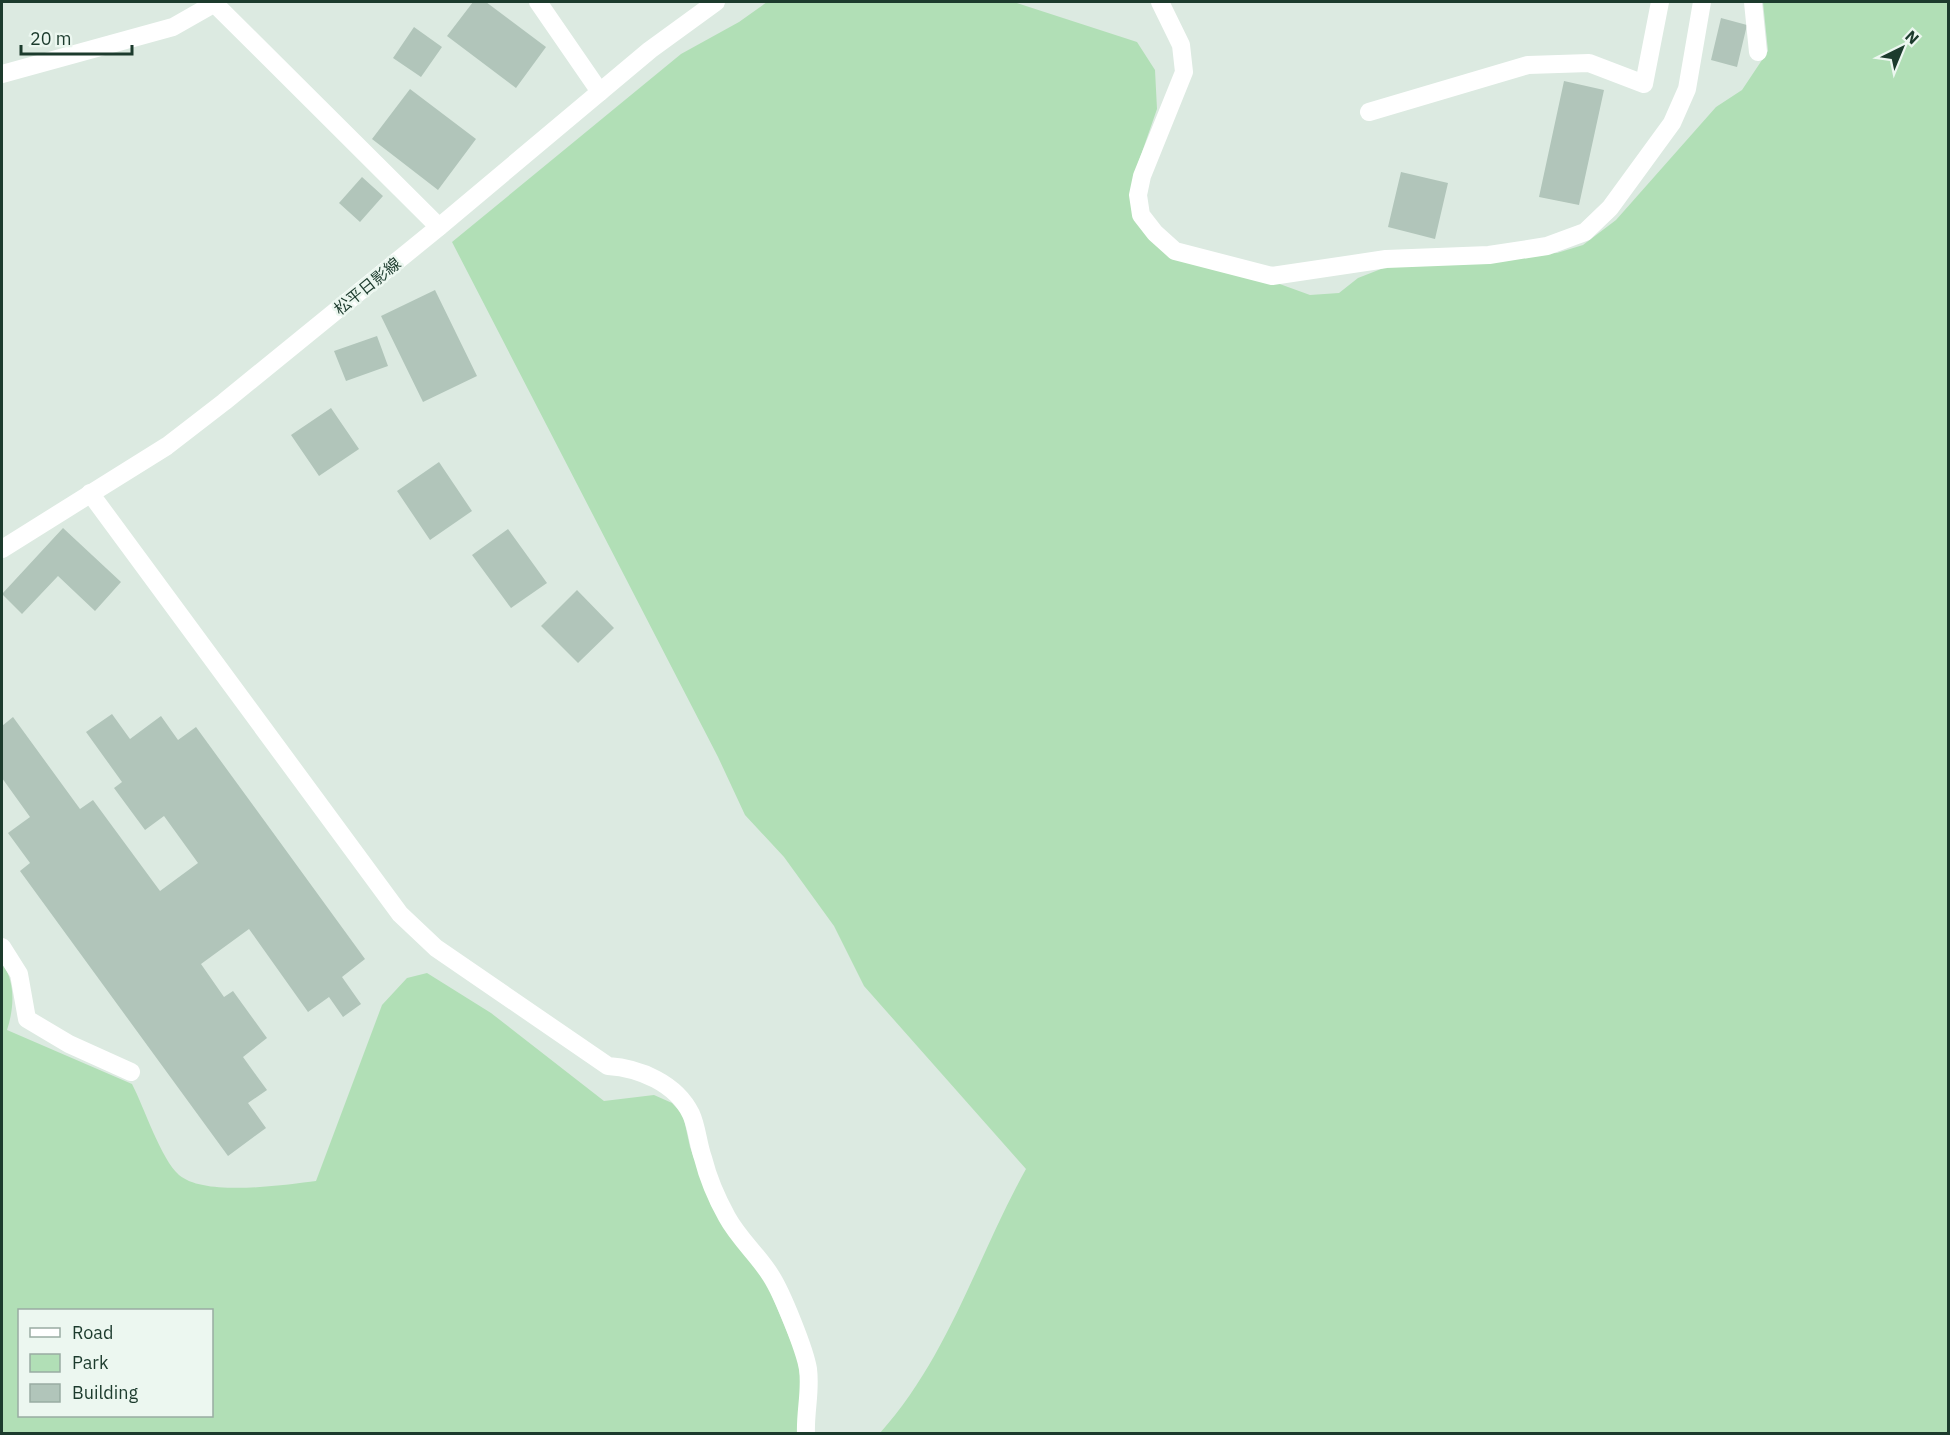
<svg xmlns="http://www.w3.org/2000/svg" width="1950" height="1435" viewBox="0 0 1950 1435" font-family="'IBM Plex Sans','Noto Sans JP',sans-serif">
	<rect width="100%" height="100%" fill="#dceae1"/>
	<path fill="#b1dfb6" fill-rule="evenodd" d="M767,2H1014L1137,42L1155,70L1157,109L1133,178L1148,236L1310,295L1339,293L1358,278L1399,262L1557,253L1583,245L1616,220L1716,107L1742,90L1768,51L1763,2H1948V1433H880C949,1356 977,1257 1026,1169L864,986L834,926L784,857L745,815L718,757L452,242L681,54L739,22Z
		M2,963C16,982 14,1009 7,1030L132,1084C144,1107 161,1159 179,1175C205,1197 283,1185 316,1181L382,1005L407,978L427,973L491,1013L604,1101L654,1095L672,1103L683,1115L690,1147L711,1205L768,1286L797,1356L803,1395L798,1433H2ZM20,1310H212V1416H20Z"/>
	<path fill="#b1c5ba" d="M473,2H486L546,47L516,88L447,36Z
		M1721,18L1747,25L1737,67L1711,60Z
		M414,27L442,47L421,77L393,58Z
		M1564,81L1604,90L1579,205L1539,197Z
		M410,89L476,139L438,190L372,139Z
		M1401,172L1448,183L1435,239L1388,227Z
		M362,177L383,196L360,222L339,203Z
		M435,290L477,376L423,402L381,316Z
		M377,336L388,366L346,381L334,351Z
		M331,408L359,449L319,476L291,435Z
		M439,462L472,511L430,540L397,491Z
		M63,528L121,582L95,611L58,576L22,614L2,594Z
		M508,529L547,583L511,608L472,555Z
		M577,590L614,628L578,663L541,626Z
		M112,714L130,739L161,716L178,740L196,727L365,959L342,977L361,1004L343,1017L329,997L308,1012L249,929L201,964L224,997L233,991L267,1038L243,1057L267,1090L248,1103L266,1128L228,1156L20,871L30,863L8,833L30,817L2,778V726L13,717L80,809L93,800L160,891L198,863L164,816L145,830L114,788L122,782L86,732Z"/>
	<g fill="none" stroke-linecap="round" stroke-linejoin="round">
		<path stroke="#fff" stroke-width="18" d="M1160,2L1181,45L1184,72L1142,176L1138,195L1141,215L1155,233L1175,251L1272,276L1386,259L1489,255L1547,246L1585,232L1610,208L1672,123L1687,89L1702,2
			M1753,2L1758,52
			M1369,112L1528,65L1589,63L1644,84L1660,2"/>
		<path stroke="#fff" stroke-width="18" d="M213,2L439,227
			M538,2L600,92
			M2,74L173,27L217,2
			M90,493L400,914L436,948L608,1066C639,1068 676,1083 691,1114C697,1127 698,1144 703,1158C708,1178 717,1199 727,1217C739,1239 758,1255 771,1276C782,1293 805,1350 808,1369C811,1391 805,1412 806,1434
			M2,947L19,974L27,1019L69,1044L131,1072"/>
		<path stroke="#fff" stroke-width="18" d="M2,549L167,446L224,402L439,227L650,50L716,2"/>
	</g>
	<g text-anchor="middle" dominant-baseline="central" stroke-width="5" stroke-linejoin="round" paint-order="stroke">
		<g font-size="16" fill="#1c3b2d" stroke="#ecf7f0">
			<text transform="translate(367 286) rotate(-39)">松平日影線</text>
		</g>
	</g>
	<rect width="1950" height="1435" fill="none" stroke="#1c3b2d" stroke-width="6"/>
	<rect x="18" y="1309" width="195" height="108" fill="#ecf7f0" stroke="#99aca2" stroke-width="1.5"/>
	<rect x="30" y="1328" width="30" height="9" fill="#ffffff" stroke="#99aca2" stroke-width="1.5"/>
	<text x="72" y="1339" font-size="18" fill="#1c3b2d">Road</text>
	<rect x="30" y="1354" width="30" height="18" fill="#b1dfb6" stroke="#99aca2" stroke-width="1.5"/>
	<text x="72" y="1369" font-size="18" fill="#1c3b2d">Park</text>
	<rect x="30" y="1384" width="30" height="18" fill="#b1c5ba" stroke="#99aca2" stroke-width="1.5"/>
	<text x="72" y="1399" font-size="18" fill="#1c3b2d">Building</text>
	<g transform="translate(1902 48) rotate(43)" stroke="#ecf7f0" stroke-width="4.5" paint-order="stroke">
	<path d="M0-4.5L10 22L0 15L-10 22Z" fill="#1c3b2d"/>
	<text y="-9" font-size="16" font-weight="bold" text-anchor="middle" fill="#1c3b2d">N</text>
	</g>
	<path d="M21 45v9h111v-9" fill="none" stroke="#1c3b2d" stroke-width="3"/>
	<text x="30" y="45" font-size="18" fill="#1c3b2d" stroke="#ecf7f0" stroke-width="4.5" paint-order="stroke">20 m</text>
</svg>
